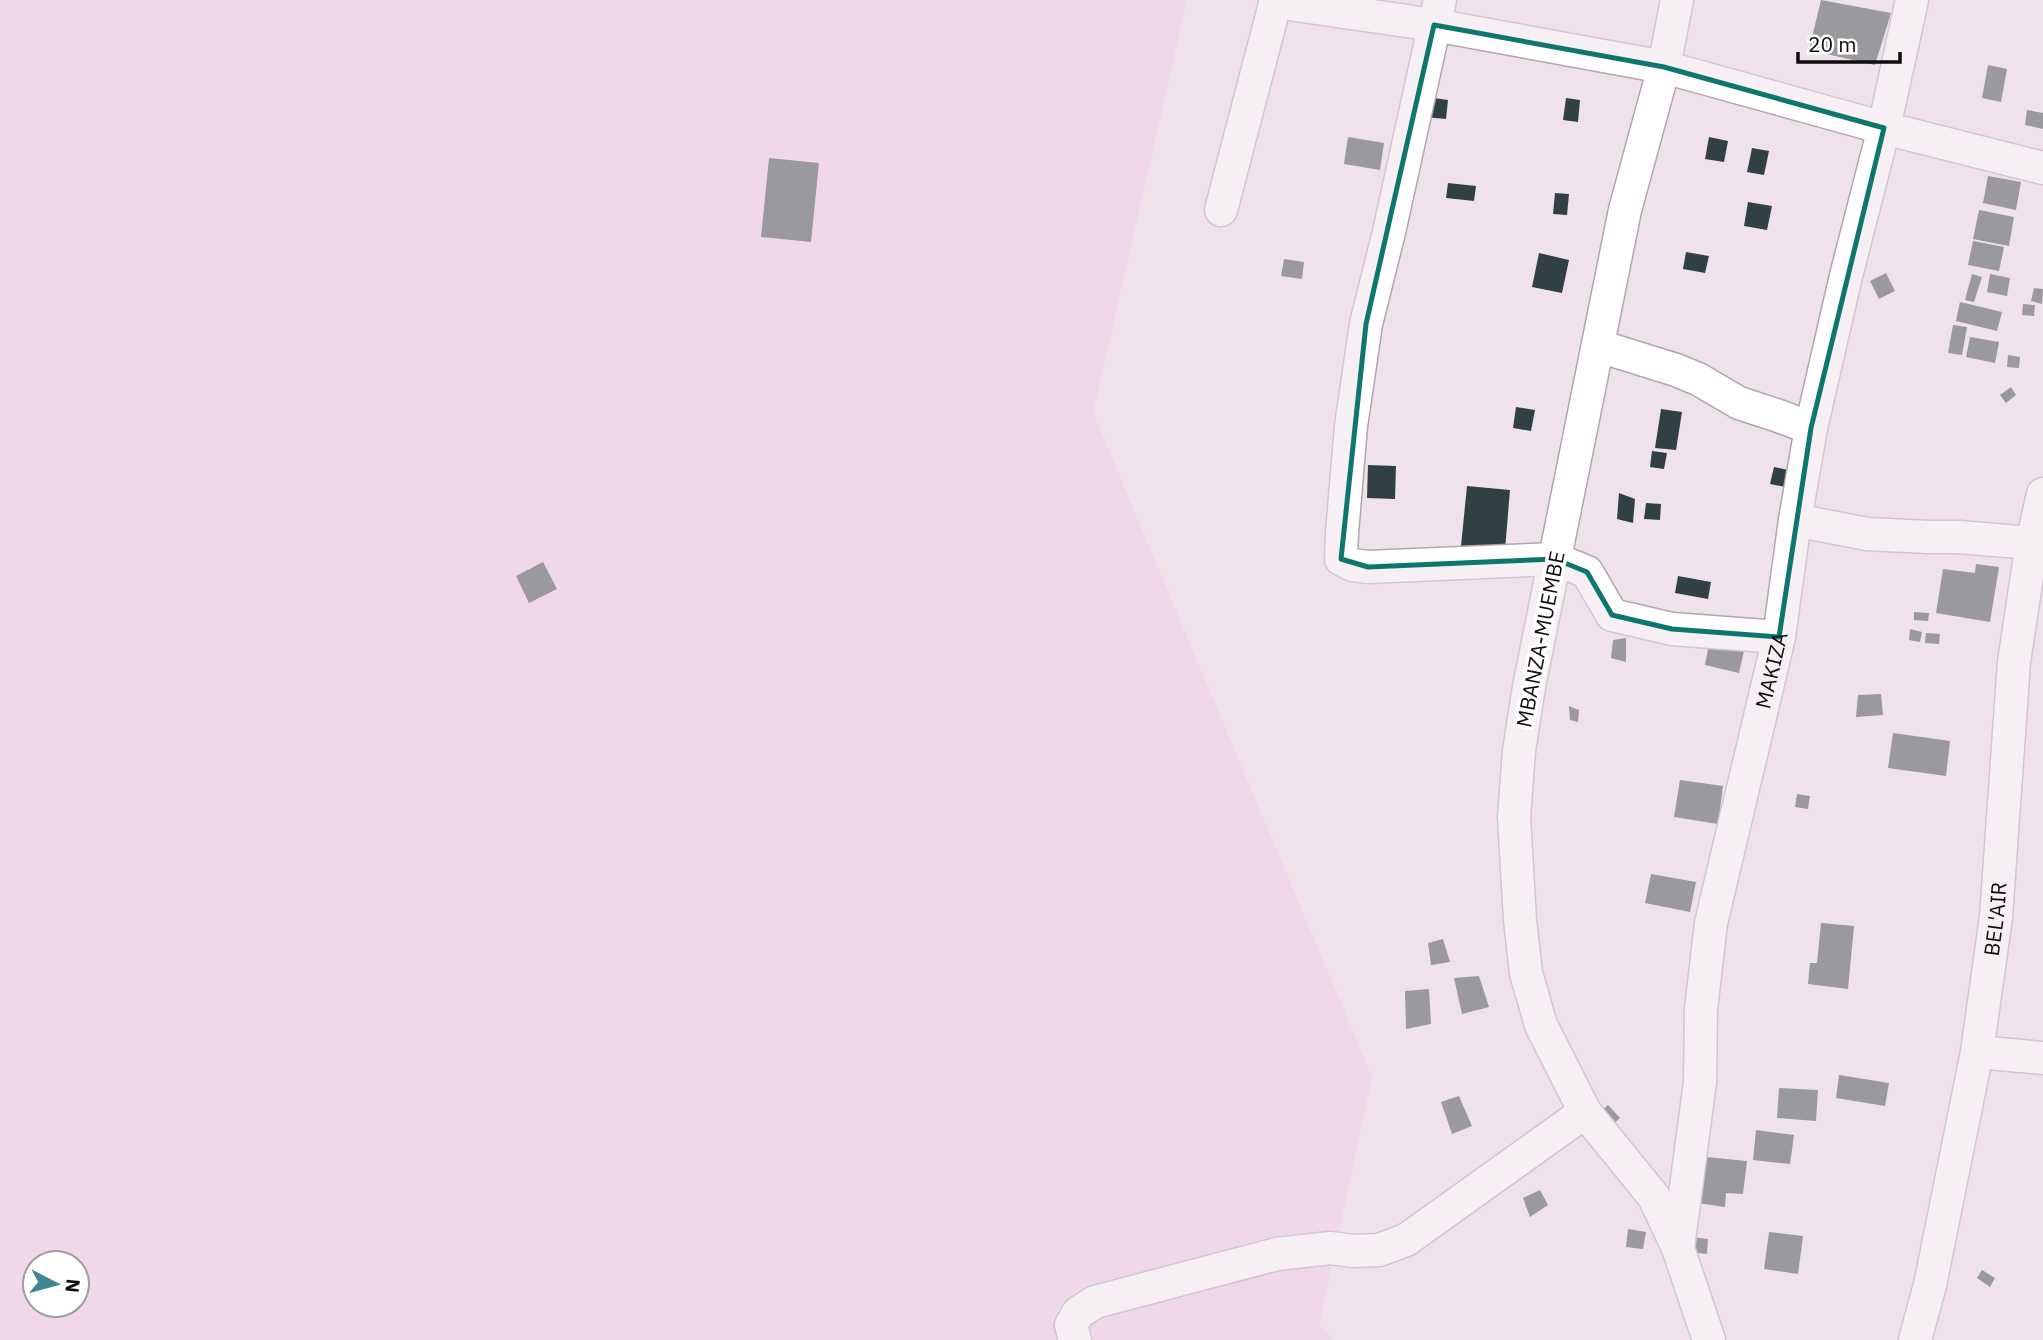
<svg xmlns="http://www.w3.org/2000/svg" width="2043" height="1340" viewBox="0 0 2043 1340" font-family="'IBM Plex Sans',sans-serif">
	<rect width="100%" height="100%" fill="#efe2eb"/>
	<path fill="#f4c9e8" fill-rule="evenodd" d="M0,0H1187L1093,413L1372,1077L1319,1324L1332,1340H0ZM35,1263H77V1305H35Z"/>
	<path fill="#314042" d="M1821,0L1891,13L1875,65L1809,50Z
		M1988,65L2007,69L2001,102L1982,98Z
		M1427,97L1448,100L1446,119L1425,117Z
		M1566,98L1580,100L1578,122L1563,120Z
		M2027,110L2043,113V129L2025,125Z
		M1348,137L1384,143L1380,170L1344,164Z
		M1709,137L1728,141L1724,162L1705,159Z
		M1752,148L1769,151L1764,175L1747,172Z
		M769,158L819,163L811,242L761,237Z
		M1988,176L2021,182L2016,210L1983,203Z
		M1448,183L1476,186L1474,201L1446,198Z
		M1555,193L1569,194L1567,215L1553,214Z
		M1748,202L1772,206L1767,230L1744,226Z
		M1979,210L2014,217L2009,246L1973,239Z
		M1973,241L2004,247L1999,271L1968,265Z
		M1686,252L1709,256L1705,273L1683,269Z
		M1539,253L1569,260L1562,293L1532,287Z
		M1284,259L1304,262L1302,279L1281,276Z
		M1886,273L1895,291L1879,299L1870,281Z
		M1972,274L1982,277L1974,302L1965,300Z
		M1990,274L2010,278L2007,296L1987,292Z
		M2034,288L2043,289L2042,304L2031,301Z
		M1960,302L2002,312L1997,331L1956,321Z
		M2023,304L2035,305L2034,316L2022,315Z
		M1953,325L1967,327L1962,355L1948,353Z
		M1970,337L1999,342L1995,363L1966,357Z
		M2008,355L2020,357L2019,368L2007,367Z
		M2011,387L2016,395L2006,403L2000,395Z
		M1516,407L1535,410L1531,431L1513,428Z
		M1661,409L1682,412L1676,450L1655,448Z
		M1652,451L1667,453L1664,469L1650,467Z
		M1368,465L1396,466L1395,499L1367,498Z
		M1774,467L1788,470L1785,487L1770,484Z
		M1467,486L1510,490L1505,550L1461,546Z
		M1619,493L1635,499L1633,523L1617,519Z
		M1646,503L1661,504L1660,520L1644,519Z
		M543,562L557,589L529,603L516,576Z
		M1976,564L1999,567L1990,622L1936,613L1943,569L1975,573Z
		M1678,576L1711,582L1708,599L1675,593Z
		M1914,612L1929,613L1928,621L1914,620Z
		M1910,629L1922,632L1920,642L1909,640Z
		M1926,633L1940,634L1939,644L1925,643Z
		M1626,638V662L1611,658L1613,640Z
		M1710,639L1745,646L1739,673L1705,665Z
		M1881,694L1883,715L1856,717L1858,695Z
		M1569,706L1579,710L1578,722L1570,720Z
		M1893,733L1950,741L1946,776L1888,768Z
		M1680,780L1723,786L1718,824L1674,817Z
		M1797,794L1810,796L1808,809L1795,807Z
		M1651,874L1696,882L1690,912L1645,903Z
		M1821,923L1854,926L1848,989L1808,984L1810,963H1817Z
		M1443,939L1450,962L1431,965L1428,943Z
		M1479,976L1489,1007L1462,1014L1454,978Z
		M1429,989L1431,1024L1406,1029L1405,991Z
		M1839,1075L1889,1083L1885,1106L1836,1098Z
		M1779,1088L1818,1090L1816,1121L1777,1118Z
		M1459,1096L1472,1126L1452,1134L1441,1102Z
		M1608,1105L1620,1118L1608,1129L1596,1116Z
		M1756,1130L1794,1135L1790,1164L1753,1160Z
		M1706,1157L1747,1161L1743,1194L1726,1193L1725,1207L1691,1202L1693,1187L1702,1189Z
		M1540,1190L1548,1205L1530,1217L1523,1198Z
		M1628,1229L1646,1232L1643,1249L1626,1247Z
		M1769,1232L1803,1236L1798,1274L1764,1269Z
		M1691,1237L1708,1239L1707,1254L1690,1252Z
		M1982,1270L1995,1278L1990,1287L1977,1278Z"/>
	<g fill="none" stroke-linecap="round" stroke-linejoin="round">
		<defs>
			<g id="street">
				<path d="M1440,0L1389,232L1366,324L1351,426L1342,533L1341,559L1352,565L1368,567L1555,559L1587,572L1612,615L1672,629L1779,637"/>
				<path d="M1677,0L1664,67L1625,210L1529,687L1519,751L1514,817L1520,920L1526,973L1541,1025L1585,1112L1654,1197L1678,1248"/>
				<path d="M1275,2L1434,25L1664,67L1884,128L2043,168"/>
				<path d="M1221,210L1276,0"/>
				<path d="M1599,346L1676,370L1698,379L1739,403L1776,415L1811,428"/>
				<path d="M1795,520L1867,534L1928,537H1959L2032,543"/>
				<path d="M1977,1052L2043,1058"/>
				<path d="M1075,1340L1071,1325L1078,1313L1095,1302L1277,1254L1330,1248L1354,1251L1379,1250L1406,1240L1585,1112"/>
				<path id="s1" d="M1709,1340L1678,1248L1700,1082L1701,1009L1711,923L1779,637L1795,520L1811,428L1846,276L1884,128L1912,0"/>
				<path id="s2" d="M1915,1340L1930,1285L1977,1052L1996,917L2014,662L2032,543L2043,494"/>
			</g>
		</defs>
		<use href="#street" stroke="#b2a5ae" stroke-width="35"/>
		<use href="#street" stroke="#fff" stroke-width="32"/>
	</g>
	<path d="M0 0H2043V1340H0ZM1434,25L1664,67L1884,128L1811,428L1779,637L1672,629L1612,615L1587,572L1555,559L1368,567L1341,559L1366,324Z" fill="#efe2eb" fill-opacity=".55" fill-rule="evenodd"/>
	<path fill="none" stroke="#0f766e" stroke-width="5" stroke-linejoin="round" d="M1434,25L1664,67L1884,128L1811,428L1779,637L1672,629L1612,615L1587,572L1555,559L1368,567L1341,559L1366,324Z"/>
	<g text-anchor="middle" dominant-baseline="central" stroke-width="7" stroke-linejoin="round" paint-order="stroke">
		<g font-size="21" fill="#0f0b0e" stroke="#fff">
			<text transform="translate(1540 639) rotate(-79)">MBANZA-MUEMBE</text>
			<text stroke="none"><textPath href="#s1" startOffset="684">MAKIZA</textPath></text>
			<text stroke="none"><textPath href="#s2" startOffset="429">BEL'AIR</textPath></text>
		</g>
	</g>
	<g transform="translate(56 1284) rotate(96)"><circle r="33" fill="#ffffff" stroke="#9f9d9f" stroke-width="2"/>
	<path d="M0-5L12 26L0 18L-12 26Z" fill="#418792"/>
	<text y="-10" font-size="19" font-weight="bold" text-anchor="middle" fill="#0f0b0e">N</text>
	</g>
	<path d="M1798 52v10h102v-10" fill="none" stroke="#0f0b0e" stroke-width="3.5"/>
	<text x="1808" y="52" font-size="21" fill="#0f0b0e" stroke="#ffffff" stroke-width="5" paint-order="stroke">20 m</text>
</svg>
